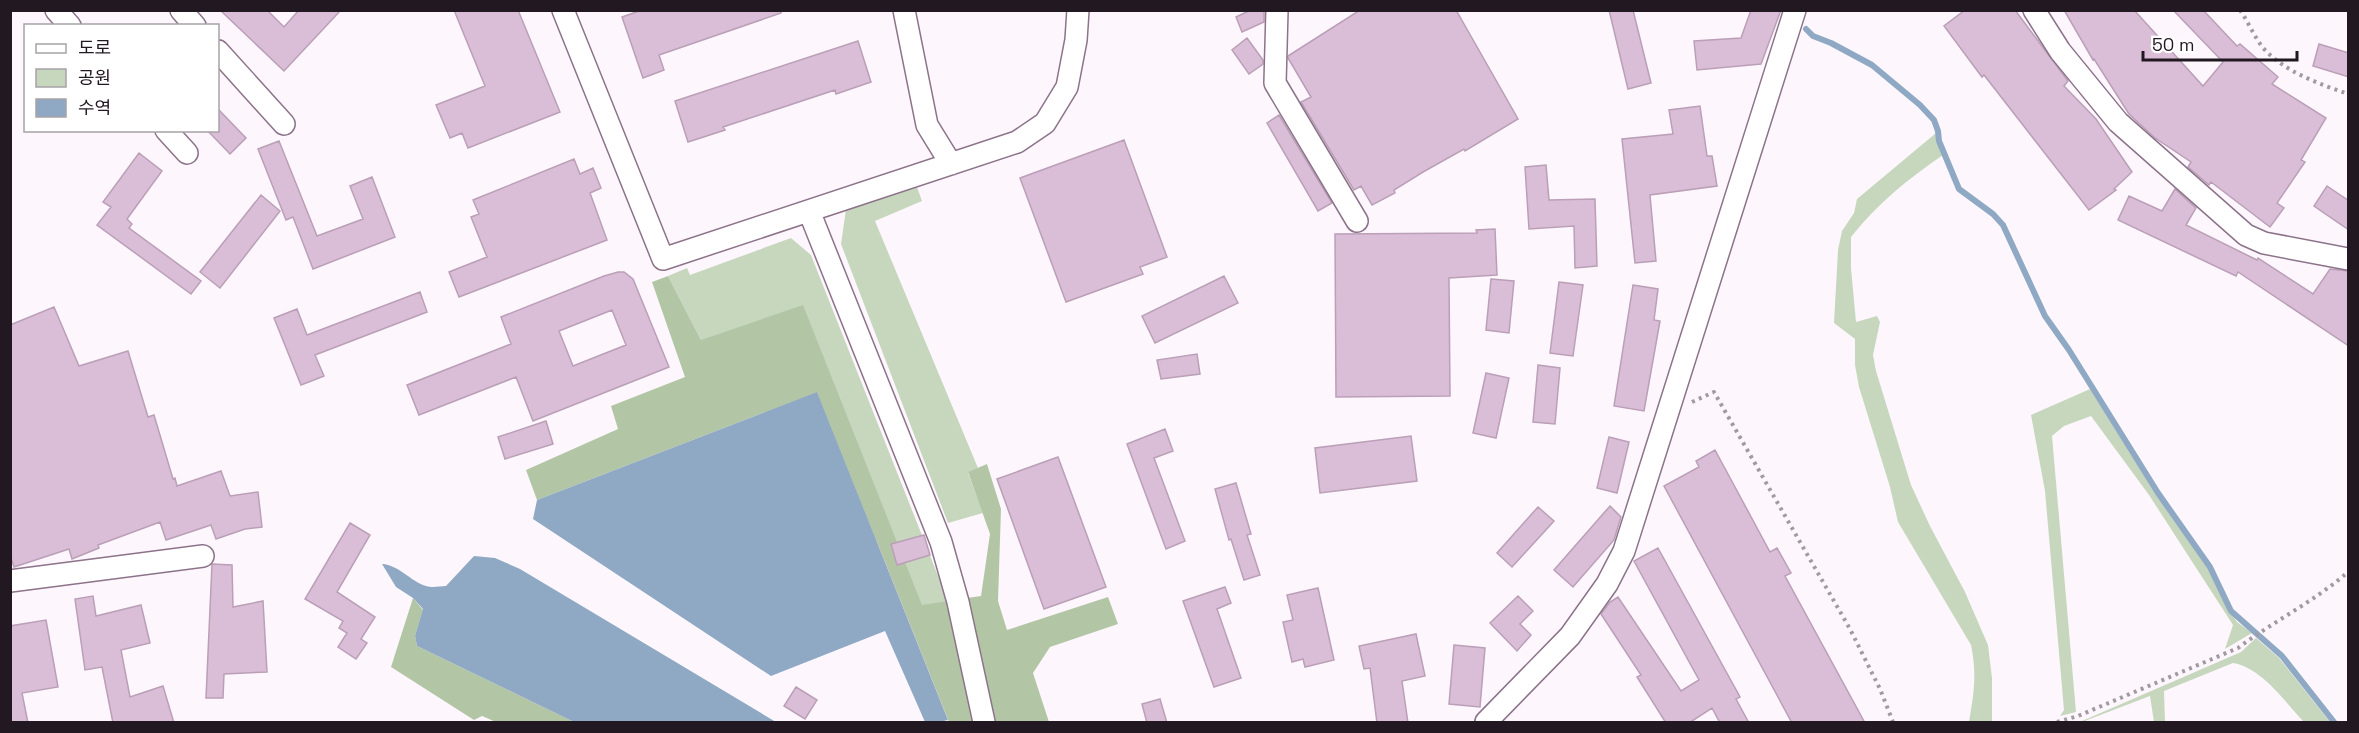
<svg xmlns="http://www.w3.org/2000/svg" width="2359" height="733" viewBox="0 0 2359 733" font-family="'Space Grotesk','Noto Sans KR',sans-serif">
	<rect width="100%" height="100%" fill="#fdf7fd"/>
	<path fill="#c7d7be" d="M1936,133V141L1943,155C1908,179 1878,203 1851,237V268L1856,322L1877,316L1880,322L1873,355L1876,371L1911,485L1930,526L1965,592L1988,645L1992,678V722H1969C1974,693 1977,674 1971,645L1898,522L1890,487L1859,387L1855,365V339L1834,323L1838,250L1842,231L1854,213L1857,199Z
		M917,187L922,201L875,221L978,468L968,473L983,513L948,523L841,244L846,209Z
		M791,238L811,255L948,601L922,606L910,579L701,340L668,276L687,268L690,275Z
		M2090,389L2156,495L2210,571L2230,612L2237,622L2252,633L2225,649L2233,625L2149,495L2091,416L2064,426L2052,436L2076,712L2060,716L2064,710L2045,491L2031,415Z
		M2256,638L2279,658L2330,722H2304C2285,702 2262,668 2233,663L2164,691L2165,722H2154L2150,696L2082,722H2071L2082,721L2241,652Z"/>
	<path fill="#b2c6a6" d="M668,276L701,340L803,305L922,605L948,601L974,722H949L817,392L537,500L526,470L618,429L611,406L685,377L652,282Z
		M987,464L1001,509L998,601L1007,630L1108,597L1118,624L1050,647L1033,673L1049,722H992L967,598L981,596L990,534L968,472Z
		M413,598L423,610L415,636L417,646L574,722H496L482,716L474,720L391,667Z"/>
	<path fill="#8fa9c4" d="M817,392L948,720L939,722H925L885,631L771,676L533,519L537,500Z
		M474,556L495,558L520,569L776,722H574L417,646L415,636L423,609L413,598L396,587L382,564C399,565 410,581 426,586C432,588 440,586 446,586Z"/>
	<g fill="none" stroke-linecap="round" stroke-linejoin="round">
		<path stroke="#8fa9c4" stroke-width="6" d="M1806,29L1813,36L1831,43L1872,65L1920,105L1934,120L1938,131L1939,141L1959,189L1993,214L2003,225L2045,316L2069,350L2158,493L2210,567L2231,611L2282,656L2334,722"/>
	</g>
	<path fill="#dabed8" stroke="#ba9fb7" stroke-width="1.5" fill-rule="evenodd" d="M220,10H267L284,27L299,10H341L284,71Z
		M454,10H518L560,112L468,148L462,133L450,138L436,105L485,86Z
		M642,10H781V13L659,55L664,70L643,78L622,17Z
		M1251,10H1264V22L1242,32L1236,17Z
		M1360,10H1456L1518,119L1465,151L1464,149L1423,172L1394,190L1395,193L1372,205L1361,186L1354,190L1301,102L1311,97L1288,58V56Z
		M1609,10H1633L1651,83L1628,89Z
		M1751,10H1781L1761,64L1697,70L1694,41L1741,38Z
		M1965,10H2015L2068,81L2064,86L2096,119L2132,172L2114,189L2116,190L2089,210L1984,75L1982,77L1944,26Z
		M2064,10H2134L2203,86L2223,62L2173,10H2203L2237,46L2240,44L2278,77L2272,84L2326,118L2301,160L2305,162L2277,203L2284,208L2270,227L2211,182L2209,185L2188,167L2191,162L2155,138L2129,114L2094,59L2093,60Z
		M1247,38L1263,60V64L1249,74L1232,50Z
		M858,41L871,82L836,94L835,90L723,127L725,130L688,142L675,101Z
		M2319,44L2349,53V77L2313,66Z
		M1700,106L1707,156H1712L1717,186L1650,195L1656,261L1635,263L1622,139L1673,134L1669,110Z
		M218,109L246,138L230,154L207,130H218Z
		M1279,115L1332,203L1318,211L1267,123Z
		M1124,140L1167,257L1140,267L1143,274L1066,302L1020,178Z
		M279,141L317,236L363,219L350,186L372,177L395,237L313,269L293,217L286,220L258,149Z
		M139,153L162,171L127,219L132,224L129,228L201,281L191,294L97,225L111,207L103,202Z
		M574,159L580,174L593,168L601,188L590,193L607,240L459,297L449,272L487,257L471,217L479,214L473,200Z
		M1546,165L1549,200L1595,199L1597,266L1575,268L1574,226L1529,229L1525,167Z
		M2327,186L2349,201V230L2314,206Z
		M2175,189L2196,208L2186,225L2257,260L2258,258L2313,294L2330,269L2349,271V346L2238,272L2236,276L2118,220L2129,196L2162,211Z
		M261,195L280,211L220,288L200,272Z
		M1495,229L1497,275L1449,278L1450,396L1336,397L1335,234L1477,233L1476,230Z
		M618,272H624L633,279L669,367L533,421L516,377L419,415L407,385L511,344L501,317L604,276ZM612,310L626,345L573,366L559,331Z
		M1224,276L1238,303L1155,343L1142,316Z
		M1491,279L1514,281L1509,333L1486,330Z
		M1559,282L1583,285L1573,356L1550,353Z
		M1633,285L1658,289L1654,320L1660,321L1644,411L1614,406Z
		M420,292L427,312L315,355L324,376L301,385L274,318L297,309L307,335Z
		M54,307L79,366L128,351L148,417L154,415L173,479L175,478L177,486L221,471L230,496L258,492L262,527L245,529L216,539L211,525L166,540L160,522L98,545L99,548L72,559L69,549L14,567L10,555V325Z
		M1197,354L1200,374L1161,379L1157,360Z
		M1538,365L1560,368L1555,424L1533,422Z
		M1486,373L1509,378L1496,438L1473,433Z
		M546,421L553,444L505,459L498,437Z
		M1165,429L1173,451L1154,458L1185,541L1166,549L1127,444Z
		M1411,436L1417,481L1320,493L1315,448Z
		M1609,437L1629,442L1617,493L1597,488Z
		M1715,450L1770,552L1777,548L1791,573L1785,576L1865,723H1792L1664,486L1699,467L1696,461Z
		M1058,457L1106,587L1044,609L997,479Z
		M1236,483L1251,534L1247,535L1260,575L1244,580L1231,539L1229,540L1215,489Z
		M1610,506L1621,517L1614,540L1573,587L1554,570Z
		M1538,507L1554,521L1512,567L1497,553Z
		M350,523L370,535L337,592L375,617L361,639L367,643L356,659L338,647L347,633L339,628L343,621L305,599Z
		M924,535L930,555L897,565L891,544Z
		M1658,548L1740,697L1736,699L1749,723H1720L1712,708L1689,723H1666L1637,677L1641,675L1601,614L1610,602L1618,597L1681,691L1699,680L1634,561Z
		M212,564L232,565L233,607L263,601L267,672L224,674L223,698H206Z
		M1225,587L1231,603L1217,609L1241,678L1214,687L1183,601Z
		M1318,588L1334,660L1305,667L1303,659L1292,662L1283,622L1293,620L1287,595Z
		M93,596L96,616L141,605L150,643L121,650L130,697L163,686L174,723H113L102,667L85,670L75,599Z
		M1518,596L1533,611L1520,624L1531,635L1517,651L1490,623Z
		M46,620L58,687L22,693L28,723H10V626Z
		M1416,634L1425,676L1402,681L1408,723H1377L1370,668L1364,669L1359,646Z
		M1454,645L1485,648L1480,707L1449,704Z
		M796,687L817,700L805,719L784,706Z
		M1160,699L1167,723H1147L1142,704Z"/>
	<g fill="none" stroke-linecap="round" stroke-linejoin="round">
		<defs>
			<path id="minor" d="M56,10L70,26
				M181,10L195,26
				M563,10L663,259L1017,142L1045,123L1067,87L1076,40L1078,10
				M904,10L927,125L951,164
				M1277,10L1275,83L1357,221
				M2034,10L2060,51L2118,122L2246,235L2264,243L2348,259
				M218,51L284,124
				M166,130L187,153
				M809,211L941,542L958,602L984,722
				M10,581L203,556
				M1486,722L1570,636L1607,584L1624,551L1795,10"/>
		</defs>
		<use href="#minor" stroke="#8c738a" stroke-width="24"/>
		<path stroke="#a29aa1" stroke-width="4" stroke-dasharray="3 4.5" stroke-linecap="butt" d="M2240,10C2249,23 2255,39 2265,50C2287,73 2320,84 2348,94
			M1692,402L1714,392L1850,629L1880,689L1893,722
			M2057,722L2078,716L2238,648C2274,621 2315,601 2348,572"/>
		<use href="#minor" stroke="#fff" stroke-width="21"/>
	</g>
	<rect width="2359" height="733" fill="none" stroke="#221821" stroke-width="24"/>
	<rect x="24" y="24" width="195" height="108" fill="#ffffff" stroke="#a7a3a6" stroke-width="1.5"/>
	<rect x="36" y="44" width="30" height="9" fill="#ffffff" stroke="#a7a3a6" stroke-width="1.5"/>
	<text x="78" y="54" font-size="18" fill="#221821">도로</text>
	<rect x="36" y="69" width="30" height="18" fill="#c7d7be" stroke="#a7a3a6" stroke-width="1.5"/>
	<text x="78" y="84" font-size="18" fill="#221821">공원</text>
	<rect x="36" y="99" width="30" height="18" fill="#8fa9c4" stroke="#a7a3a6" stroke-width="1.5"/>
	<text x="78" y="114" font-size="18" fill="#221821">수역</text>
	<path d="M2143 51v9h154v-9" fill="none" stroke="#221821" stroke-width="3"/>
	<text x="2152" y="51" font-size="18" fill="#221821" stroke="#ffffff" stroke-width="4.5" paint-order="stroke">50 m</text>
</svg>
